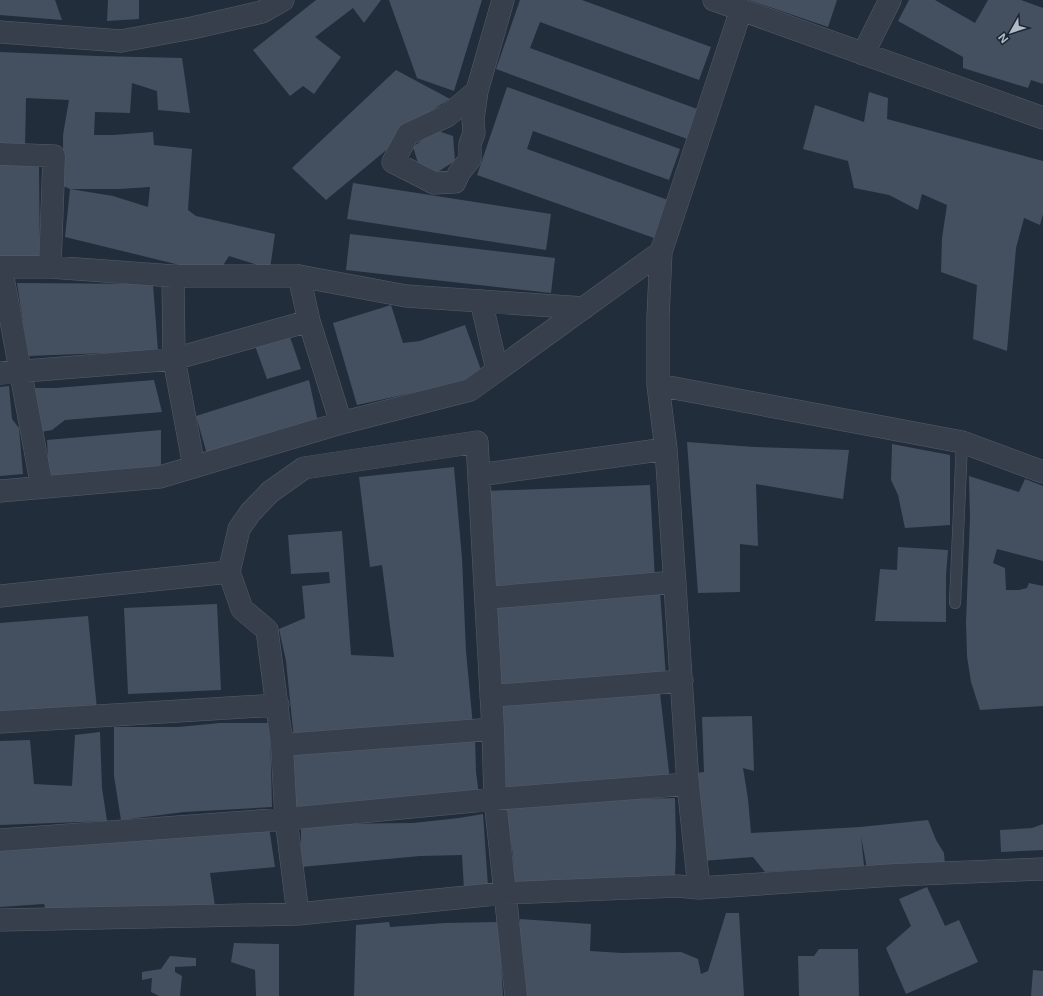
<svg xmlns="http://www.w3.org/2000/svg" width="1043" height="996" viewBox="0 0 1043 996" font-family="Inter,sans-serif">
	<rect width="100%" height="100%" fill="#222d3b"/>
	<path fill="#445060" d="M0,0H55L62,20L0,15Z
		M108,0H139V19L107,21Z
		M316,0H381L364,23L353,8L315,37L341,57L314,94L303,86L290,96L253,50Z
		M389,0H482L454,91L417,78Z
		M520,0H582L711,47L699,80L540,22L530,48L700,110L690,140L496,69Z
		M749,0H837L828,27Z
		M909,0H935L975,23L988,0H1021L1043,8V84L1031,80L1028,88L963,68V57L898,21Z
		M0,52L97,56L182,58L190,113L158,110L157,91L132,83L130,113L95,112L94,135H113L153,132L154,145L192,149L188,210L196,216L275,234L270,269L229,256L222,267L196,269L65,237L70,189L113,196L148,207L150,187L119,189H70L63,186V135L69,100L26,98L25,147L0,146Z
		M396,70L450,99L417,120L384,152L326,200L292,168Z
		M507,87L680,149L669,180L533,131L527,149L668,200L654,238L477,175Z
		M869,92L888,98L887,119L1043,161V214L1040,225L1024,218L1016,248L1007,351L973,339L977,285L941,272L942,238L947,205L922,194L918,210L889,195L854,188L848,161L803,149L815,105L864,122Z
		M435,130L453,136L455,161L436,173L418,163L413,147Z
		M0,162L39,167L40,261L0,260Z
		M353,183L551,214L546,250L347,219Z
		M350,234L555,258L551,293L346,270Z
		M17,283L153,284L158,351L28,356Z
		M391,305L403,343L420,341L465,325L481,370L462,382L357,405L333,323Z
		M289,334L301,369L267,379L254,343Z
		M154,380L162,412L65,420L52,430L41,432L35,388H56Z
		M309,380L318,422L207,454L196,416Z
		M9,386L12,419L19,428L23,474L0,476V387Z
		M161,430V466L49,476L47,440Z
		M687,442L754,447L849,450L843,499L756,484L758,546L740,544V592L698,593Z
		M892,444L950,455V525L905,528L898,495L891,480Z
		M454,467L462,558L466,651L473,726L294,740L286,661L279,629L305,618L302,586L330,583L329,572L291,574L288,535L342,531L351,655L394,657L382,565L370,567L359,477Z
		M969,476L1019,492L1025,479L1043,486V561L997,549L993,563L1005,568L1006,590H1019L1027,588L1029,583L1043,586V706L980,710L971,682L967,656L966,622L970,518Z
		M650,485L655,580L491,590L485,491Z
		M898,547L948,550L946,575V622L875,621L880,569L897,570Z
		M660,591L666,678L499,689L491,604Z
		M217,604L221,690L128,694L124,608Z
		M88,616L97,709L0,716V623Z
		M660,693L670,781L503,793L496,705Z
		M752,716L754,771L743,768L748,799L751,833L860,827L928,820L936,840L944,853L945,865L867,869L861,836L864,866L765,872L753,857L702,861L696,773L704,772L702,717Z
		M220,723H270L272,807L184,812L121,820L114,776V727H178Z
		M100,732L102,788L107,821L0,825V741L30,740L34,784L72,786L75,735Z
		M475,735L476,772L479,795L295,808L291,751Z
		M675,798L676,845L675,876L514,886L513,855L505,809L626,799Z
		M483,814L488,886L464,889L462,855L420,856L301,867V828L324,824L413,823L459,818Z
		M1043,824V850L1001,852L1000,830L1032,828Z
		M269,827L275,867L210,873L215,906H142L46,910L44,904L0,907V847Z
		M927,887L945,926L959,920L978,962L906,994L886,948L911,926L899,899Z
		M726,913H739L744,996H522L518,967L520,919L591,924L590,951L622,953L681,952L698,959L701,974L708,971Z
		M389,922L390,927L445,923L499,922L503,996H354L356,925Z
		M234,943L279,944V996H256L255,970L231,962Z
		M819,949H858L859,996H799L798,956H814Z
		M170,956L196,958V966L175,967V972L182,976L180,996H159L151,992L152,978L142,980V972L161,969Z
		M1033,970L1043,971V996H1031Z"/>
	<g fill="none" stroke-linecap="round" stroke-linejoin="round">
		<defs>
			<path id="service" d="M955,603L962,442"/>
			<path id="minor" d="M714,0L1043,118
				M0,32L121,41L192,28L262,12L283,0
				M863,54L890,0
				M477,91L447,116L408,134L393,162L434,183L455,182L459,173L470,159V144L474,133L473,119L477,91L503,0
				M0,154L54,156L50,267
				M0,267H50L173,276H299L406,296L584,308
				M1,267L42,487
				M173,276L174,359L194,467
				M299,276L309,321L341,423
				M481,301L497,370
				M0,373L174,359L309,321
				M658,385L962,442L1043,472
				M479,475L666,449
				M0,491L160,477L341,423L470,390L661,252
				M0,596L229,572
				M486,598L675,582
				M491,696L682,681
				M0,722L278,705
				M282,745L493,729
				M0,840L286,819L495,799L688,784
				M699,888L895,875L1043,869
				M298,914L286,819L282,745L267,630L242,609L229,572L239,529L250,513L270,492L304,468L477,442L493,729L495,799L516,996
				M0,920L298,914L506,893L678,886L699,888L688,784L666,449L658,385V317L661,252L741,10"/>
		</defs>
		<use href="#service" stroke="#545d69" stroke-width="12"/>
		<use href="#minor" stroke="#545d69" stroke-width="23"/>
		<use href="#service" stroke="#363f4b" stroke-width="11"/>
		<use href="#minor" stroke="#363f4b" stroke-width="22"/>
	</g>
	<g transform="translate(1011 32) rotate(231)" stroke="#1b2430" stroke-width="3" paint-order="stroke">
	<path d="M0-3L7 15L0 10L-7 15Z" fill="#b1bac7"/>
	<text y="-6" font-size="11" font-weight="bold" text-anchor="middle" fill="#b1bac7">N</text>
	</g>
</svg>
